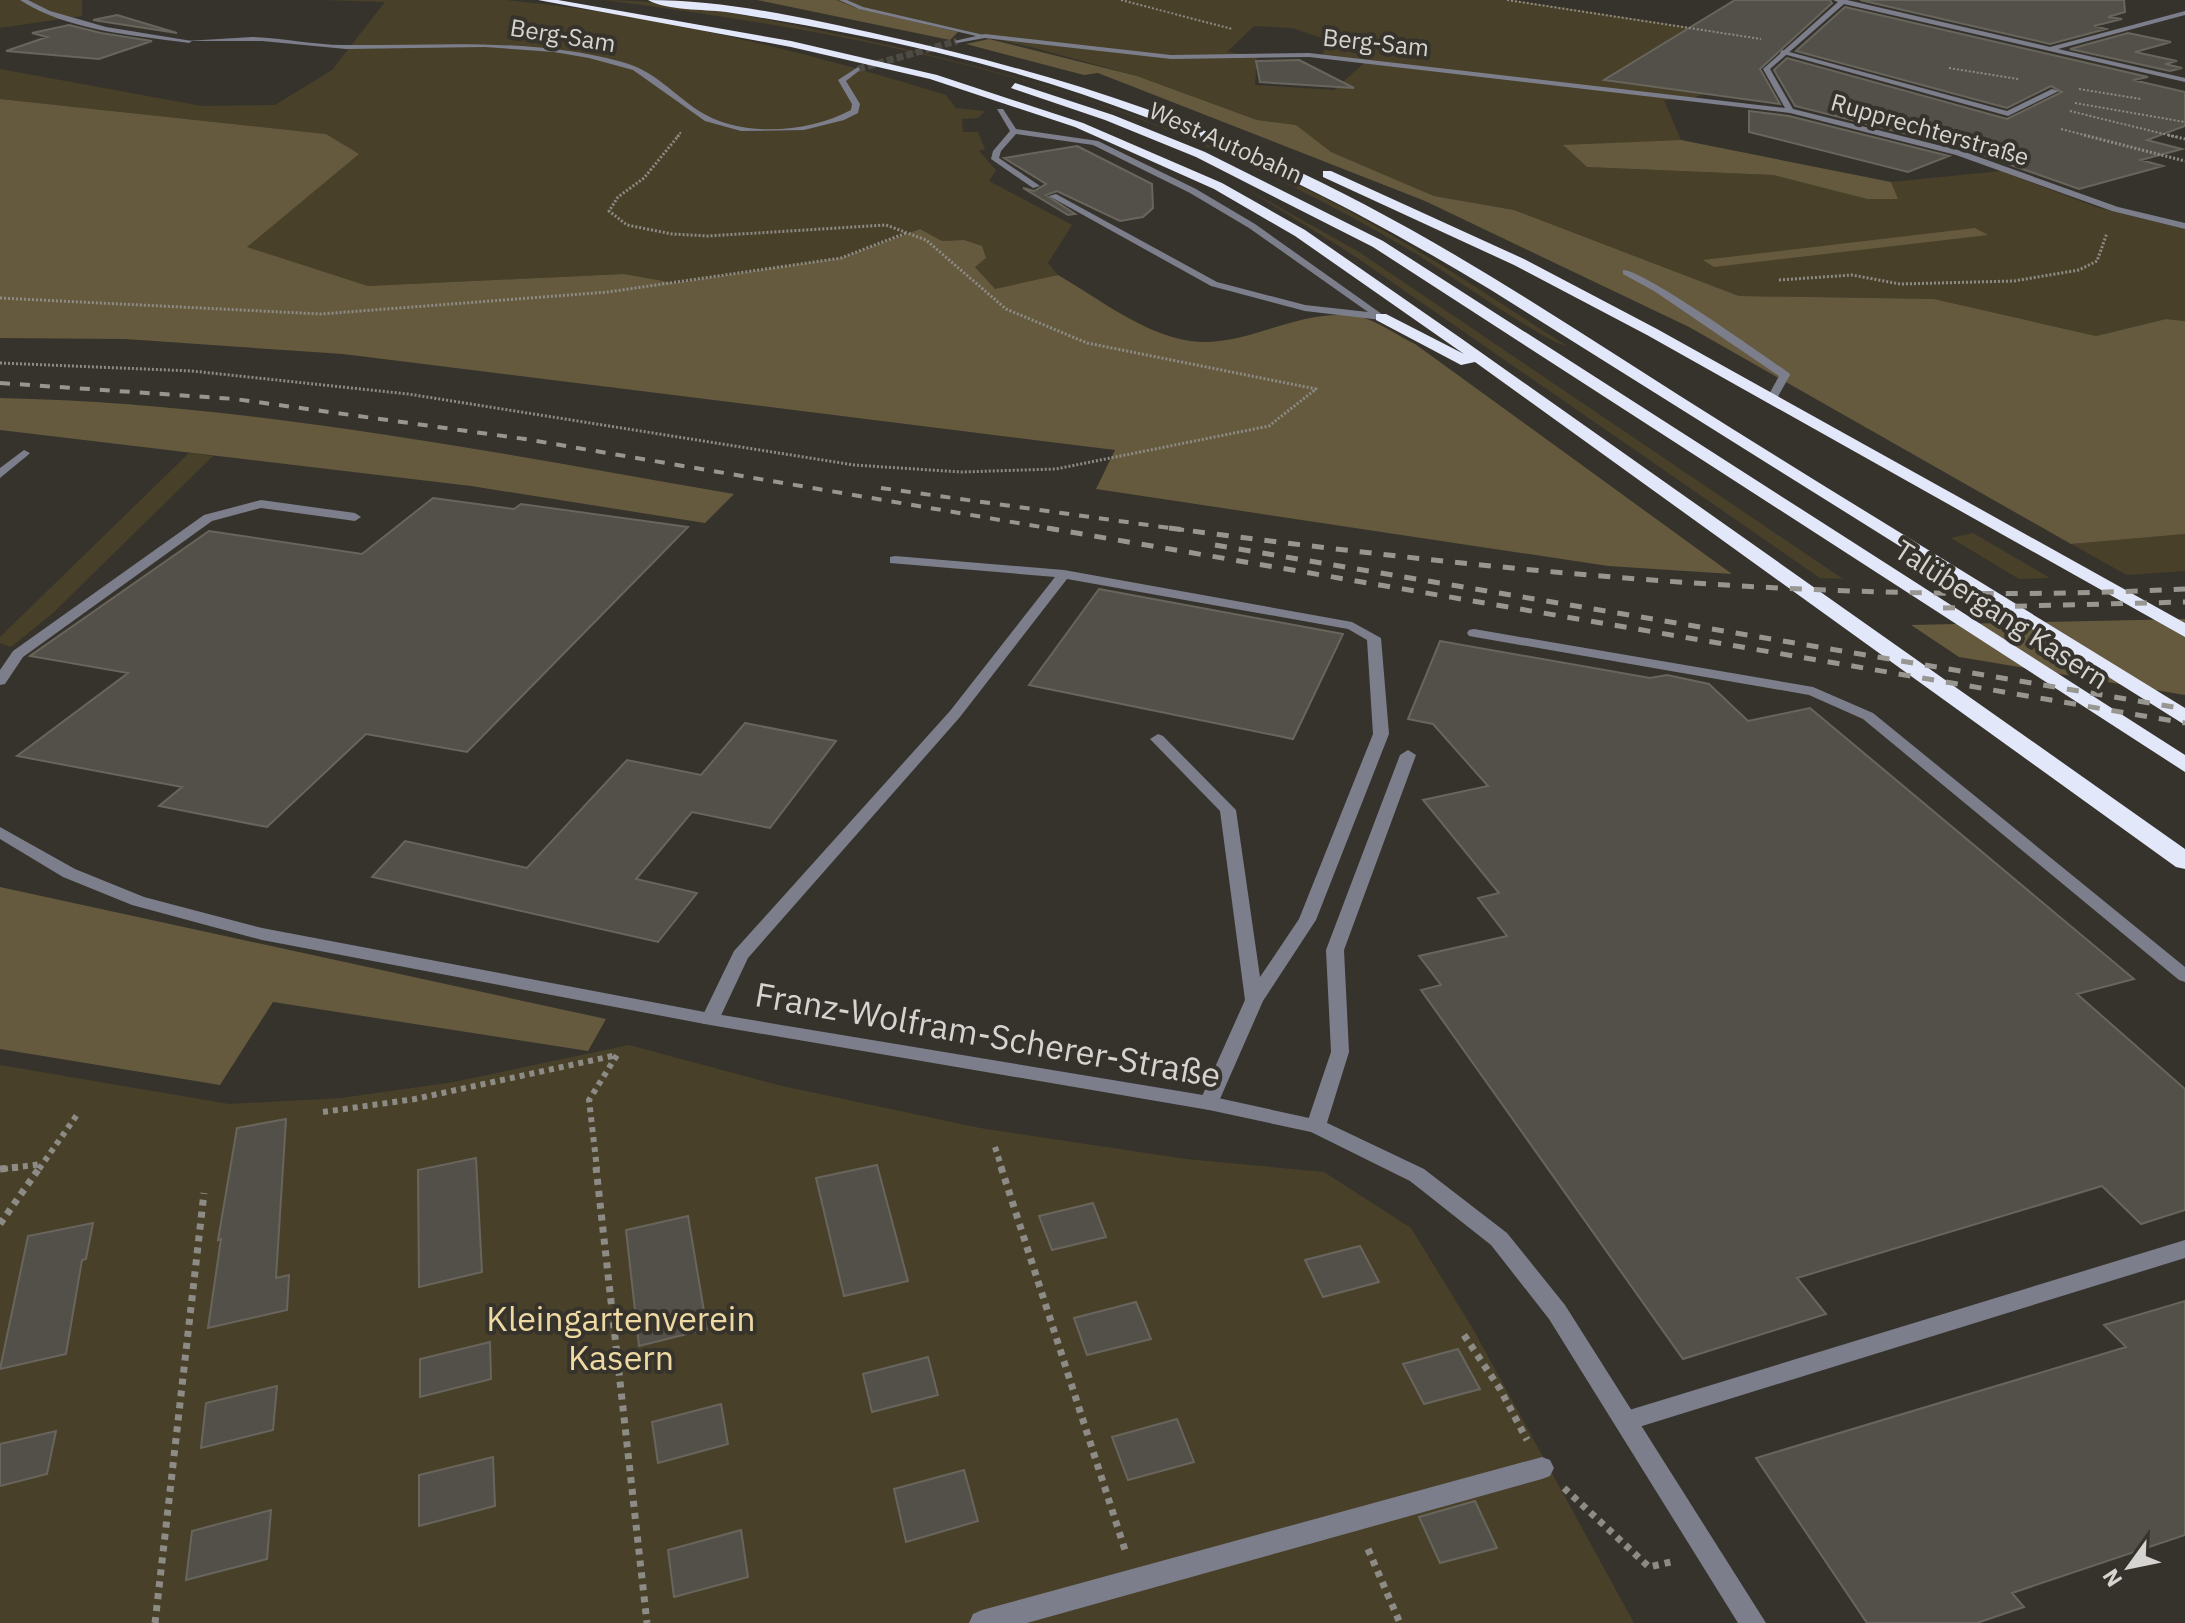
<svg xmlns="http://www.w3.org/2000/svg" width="2185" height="1623" viewBox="0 0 2185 1623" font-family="'IBM Plex Sans',sans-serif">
	<rect width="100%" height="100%" fill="#36332c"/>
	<path fill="#494029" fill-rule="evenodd" d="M0,0H82V16L0,28Z
		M322,0C383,0 446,0 505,0C655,14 803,51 946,95L956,108L985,111L978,118L962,119L963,132H978L985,149L979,151L996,170L989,181L1072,225L1048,263L1058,275L995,290L975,267L964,240L942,241L920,229L841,258L674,283L624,274L368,286L246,247L358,154L326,134L0,99V69L202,106L275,105L332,70L385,2Z
		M604,0C679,0 758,18 831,33C997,66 1156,115 1308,190C1398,234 1483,292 1567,346C1548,344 1444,271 1418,255C1352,215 1284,181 1214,150C1022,63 810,27 604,0Z
		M836,0H1514L1782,41L1751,76L1693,98L1664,100L1681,140L1564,146L1587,167L1773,175L1867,199H1897L1891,182L2001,171L2096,207L2185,229V321L2166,319L2096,336L1934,299L1739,296L1514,210L1434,196L1331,152L1296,126L1257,120L1137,76L1035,48L856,8ZM1254,26L1292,28L1325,39L1323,55L1364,63L1334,90L1255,85L1257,56L1227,52Z
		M1245,188L1359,252L1843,579L1820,578L1350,253Z
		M189,453L213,456L53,613L11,647L0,643V637Z
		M1973,533L2050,578L2019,579L1951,538Z
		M2185,534V571L2127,575L2071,544Z
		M629,1045L782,1086L980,1128L1186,1159L1324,1172L1411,1228L1473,1329L1634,1623H0V1065L229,1104L341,1098L454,1082Z"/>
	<path fill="#655a3e" d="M757,0H836L856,8L958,32L950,40Z
		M989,39L1137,76L1257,120L1296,125L1331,152L1434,196L1514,210L1739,296L1934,299L2096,336L2166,319L2185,321V534L2071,544L1689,327L1425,201L1098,73L1084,75L966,44Z
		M0,99L326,134L359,154L247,247L368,286L624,274L674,283L841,258L920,229L942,241L964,240L982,246L986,258L975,267L995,289L1058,275C1098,298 1143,334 1190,341C1247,349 1301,305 1360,317C1378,321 1398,336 1415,344L1732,574L1608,566L1096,489L1115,450L343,354L125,339L0,338Z
		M1681,140L1891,182L1898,199H1867L1773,175L1587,167L1563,145Z
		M1975,228L1988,235L1714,267L1703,260Z
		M0,398C247,403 491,452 734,494L705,523L471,486L0,430Z
		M2185,619V695L1959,657L1911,625Z
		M0,887L606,1019L588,1051L273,1002L220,1085L0,1049Z"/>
	<path fill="#535049" stroke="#68655d" stroke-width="2" d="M1735,0H1830L1832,3L1760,69L1780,104L1604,80Z
		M1860,0H2124L2125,12L2108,17L2122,19L2094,26L2106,29L2050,44Z
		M1845,7L2148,77L2133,80L2185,92V126L2147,140L2182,149L2141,160L2163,166L2079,189L1963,148L1795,106L1774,70L1787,58L2007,119L2062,92L2051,86L2007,108L1796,51Z
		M117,15L177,33L93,20Z
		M69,25L101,33L152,41L99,59L6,51L47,37L32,33Z
		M2128,33L2171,42L2135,52L2177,61L2165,64L2182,68L2170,71L2070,49Z
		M1299,60L1354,88L1260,82L1256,61Z
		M1749,111L1789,116L1949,156L1908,172L1749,132Z
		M1077,146L1152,184L1153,208L1143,217L1120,221L1057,191L1046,195L1075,214L1068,215L1023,188L1034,191L1046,184L1004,158Z
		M433,498L514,509L521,504L688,527L467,752L366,734L267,827L159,806L182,787L17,756L128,673L30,656L209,531L362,554Z
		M1099,589L1343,634L1293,739L1029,685Z
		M1440,641L1650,678L1667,675L1709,684L1748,721L1810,708L2134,979L2077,994L2185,1089V1210L2141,1224L2102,1186L1797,1278L1826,1314L1683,1359L1421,990L1441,985L1419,956L1507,936L1478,898L1499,893L1423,800L1488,786L1433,724L1408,719Z
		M745,723L836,741L770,828L692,812L636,879L697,893L658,942L372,877L405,841L527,868L627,760L701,775Z
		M286,1119L276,1278L289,1275L287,1310L208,1328L221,1239L218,1240L237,1128Z
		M476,1158L482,1272L419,1287L418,1170Z
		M877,1165L908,1281L844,1296L816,1178Z
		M1093,1203L1106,1237L1052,1250L1039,1216Z
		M688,1216L707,1329L639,1346L626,1230Z
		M93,1223L86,1259L82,1260L66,1354L0,1369L28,1236Z
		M1360,1246L1379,1282L1323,1297L1305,1260Z
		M2185,1301V1535L2012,1593L2024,1607L1977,1623H1867L1756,1458L2126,1347L2104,1325Z
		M1136,1302L1151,1339L1087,1355L1074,1318Z
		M490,1342L491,1379L420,1397V1359Z
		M1458,1349L1480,1389L1424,1404L1403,1364Z
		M928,1357L938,1395L872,1412L863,1374Z
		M277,1386L273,1430L201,1448L206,1403Z
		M721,1404L728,1444L658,1463L652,1422Z
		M1177,1419L1194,1462L1128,1480L1112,1437Z
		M56,1431L47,1474L0,1486V1444Z
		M493,1457L495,1506L419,1526V1475Z
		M964,1470L978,1521L906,1542L894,1489Z
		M1475,1501L1497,1548L1440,1563L1419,1517Z
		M271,1510L267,1559L186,1580L192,1531Z
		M741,1530L748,1577L674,1597L668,1550Z"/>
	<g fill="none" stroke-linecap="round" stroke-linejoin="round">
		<path stroke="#4e4b45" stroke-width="7" stroke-dasharray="7 3" stroke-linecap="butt" d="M858,69L957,41"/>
		<path stroke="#8d8b85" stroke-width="2" stroke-dasharray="2 2" stroke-linecap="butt" d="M1121,0L1232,29
			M1507,0L1761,39
			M1949,68L2018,79
			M2079,89L2141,99
			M2075,103L2185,122
			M2070,111L2176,137
			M2061,129L2092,137
			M677,137L682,131"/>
		<path stroke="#8d8b85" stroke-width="3" stroke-dasharray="2 2" stroke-linecap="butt" d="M2084,135L2185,161
			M2168,135L2185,139
			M1779,280L1852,275L1900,284L2014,281L2079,270L2097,261L2107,233
			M0,298L321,314L608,292L841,258L906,233
			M0,363L192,371L408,394L854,465L961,472L1056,469L1269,426L1316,389L1087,343L1006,309L926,240L886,225L708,236L672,234L627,225L609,211L618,197L644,178L679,135"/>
		<path stroke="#8d8b85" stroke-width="6" stroke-dasharray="5 5" stroke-linecap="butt" d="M323,1112L415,1099L617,1055L589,1100L597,1169
			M995,1147L1002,1169
			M3,1169L42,1164
			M39,1169L79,1112"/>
		<path stroke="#8d8b85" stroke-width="7" stroke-dasharray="6 6" stroke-linecap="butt" d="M596,1167L647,1623
			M1001,1167L1125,1550
			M0,1169L20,1167
			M0,1224L40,1167
			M1464,1335L1500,1389L1527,1440
			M1564,1488L1649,1567L1675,1561
			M1368,1549L1400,1623
			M155,1623L204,1193"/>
		<path fill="#7c7e8b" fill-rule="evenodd" d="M20,0H28L50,11L106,27L192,41L189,43C133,35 68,31 20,0Z
			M839,0H847L863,7L988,36L985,38L859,9Z
			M1782,50L2007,111L2052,89L2059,91L2008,116L1780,53Z
			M997,109H1003L1016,129L1098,141L1196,189L1255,224L1386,317L1381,320L1305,311L1211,286L1049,196L1056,194L1217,282L1305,305L1368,312L1249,228L1190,193L1093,145L1016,134L1001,151L999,158L1040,186L1033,188L991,159L993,151L1010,131Z
			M1623,270C1644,270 1763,355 1789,373L1790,375L1775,402L1766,400L1779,376L1654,291L1623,274Z
			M24,450L30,453L28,455L0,478V468Z
			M261,500L355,513L361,517L355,521L261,508L212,521L23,657L5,684L0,685V670L13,651L204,515Z
			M895,556L1064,570L1352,622L1381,638L1389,734L1316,920L1263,1001L1216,1108L1209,1110L1202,1108L1199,1103L1245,1000L1220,811L1150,739L1158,734L1163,736L1236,810L1260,977L1299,919L1373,734L1367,640L1348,629L1067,579L960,717L748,958L717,1024H703L701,1019L734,951L950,711L1055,577L890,563V557Z
			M1474,629L1813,687L1873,713L2185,967V982L2179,980L1863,719L1809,695L1469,636L1467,633L1469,630Z
			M1408,750L1416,755L1344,950L1349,1052L1326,1126L1323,1131L1316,1133L1309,1131L1306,1126L1331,1052L1326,950L1400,755Z
			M2185,1240V1258L1626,1431L1618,1428L1614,1421L1618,1414L1626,1411Z
			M1542,1457L1550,1460L1554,1468L1550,1476L1542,1479L1027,1623H969L973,1614L982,1610Z"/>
		<path fill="#7c7e8b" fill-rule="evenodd" d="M1833,0H1847L2050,47L2185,11V15L2058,49L2185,78V82L1844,4L1770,69L1793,109L1962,151L2118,207L2185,223V229L2112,211L1956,155L1790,113L1309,57L1171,59L985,38L957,43L954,41L985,34L1171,55L1309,53L1785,108L1763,69L1838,2Z
			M252,37C283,38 313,45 343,45C437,46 530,37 622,62C654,70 673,94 699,111C741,138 808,133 851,110L852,104L838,80L858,67L860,70L846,81L860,104L858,113L844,120L804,130L741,131L705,121L633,70L589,58L554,52L485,47L346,49L262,41H186Z
			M0,827L75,869L144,897L262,928L710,1013L1209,1096L1323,1121L1424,1169L1507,1233L1565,1305L1766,1623H1738L1549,1319L1491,1245L1410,1181L1311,1132L1209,1110L710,1025L262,940L132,905L63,877L0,839Z"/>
		<path fill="#e3e7fa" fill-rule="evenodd" d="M538,0H558L791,41L937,75L1083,123L1222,183L1305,230L1462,339L2185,849V869L2176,867L1475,362L1461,365L1376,320V314H1386L1464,354L1295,236L1214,189L1075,127L930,79L791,47Z
			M648,0C727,0 810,19 886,36C1018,65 1147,103 1271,159C1433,231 1581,334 1731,428C1882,522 2034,615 2185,708V725L1491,290C1311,181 1140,101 935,52C866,36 796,23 726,12C703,9 668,11 648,0Z
			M1015,83L1113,115L1205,152L1383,241L2185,755V772L1373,247L1196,157L1105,120L1011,88Z
			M1323,171H1331L1524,259L1657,329L2185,623V637L1647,335L1514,265L1323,177Z"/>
		<path stroke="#989691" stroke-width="4" stroke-dasharray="10 10" stroke-linecap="butt" d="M0,383L235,399L525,439L1059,530
			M881,488L1184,530"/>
		<path stroke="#989691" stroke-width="5" stroke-dasharray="12 12" stroke-linecap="butt" d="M1047,528L2185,723
			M1169,528C1512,573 1838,606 2185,589
			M1215,545L2185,709
			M1943,608L2185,602"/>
	</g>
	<g text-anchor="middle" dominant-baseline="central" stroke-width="8" stroke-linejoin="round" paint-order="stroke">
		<g font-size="24" fill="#d6d4d0" stroke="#36332c">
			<text transform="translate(563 35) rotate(9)">Berg-Sam</text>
			<text transform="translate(1376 42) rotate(6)">Berg-Sam</text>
			<text transform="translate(1930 129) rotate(16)">Rupprechterstraße</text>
			<text transform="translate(1226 142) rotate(24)">West Autobahn</text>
		</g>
		<g font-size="28" fill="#d6d4d0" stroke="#36332c">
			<text transform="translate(2002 614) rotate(33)">Talübergang Kasern</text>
		</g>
		<g font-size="34" fill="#d6d4d0" stroke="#36332c">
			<text transform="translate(988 1034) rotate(10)">Franz-Wolfram-Scherer-Straße</text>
		</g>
		<g font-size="34" fill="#efd9a3" stroke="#36332c">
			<text x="621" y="1318">Kleingartenverein<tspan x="621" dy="39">Kasern</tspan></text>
		</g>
	</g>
	<g transform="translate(2129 1567) rotate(237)" stroke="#36332c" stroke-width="6" paint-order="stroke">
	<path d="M0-6L14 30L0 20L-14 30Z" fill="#d6d4d0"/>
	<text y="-12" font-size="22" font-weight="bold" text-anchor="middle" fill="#d6d4d0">N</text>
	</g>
</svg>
